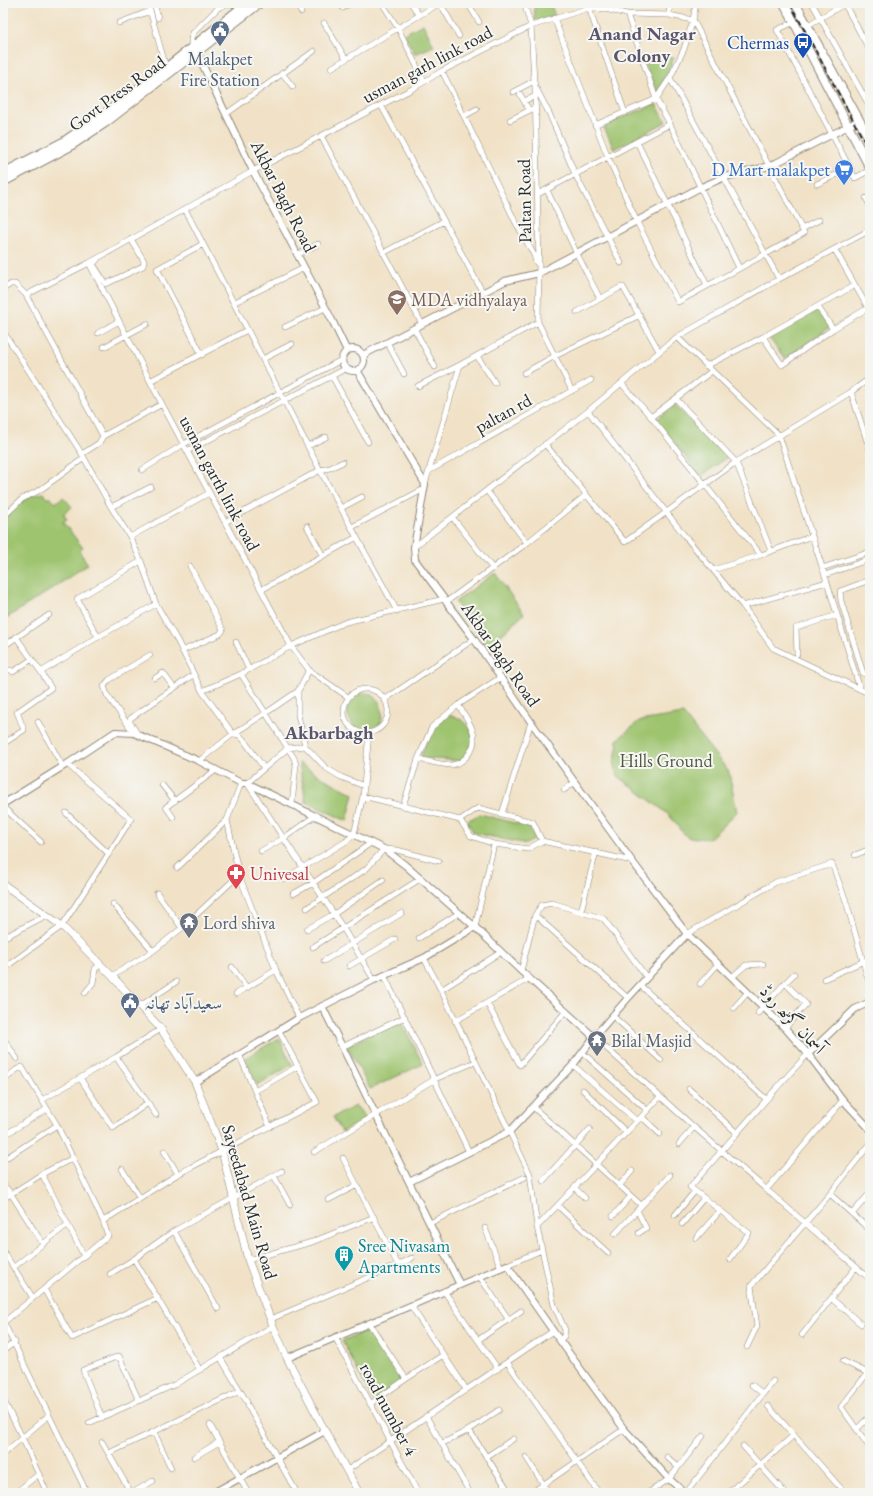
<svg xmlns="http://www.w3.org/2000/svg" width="873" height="1496" viewBox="0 0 873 1496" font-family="'EB Garamond',Amiri,serif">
	<rect width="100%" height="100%" fill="#f6f6f2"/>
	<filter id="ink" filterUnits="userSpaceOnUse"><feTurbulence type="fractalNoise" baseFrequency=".025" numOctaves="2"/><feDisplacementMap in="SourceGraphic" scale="8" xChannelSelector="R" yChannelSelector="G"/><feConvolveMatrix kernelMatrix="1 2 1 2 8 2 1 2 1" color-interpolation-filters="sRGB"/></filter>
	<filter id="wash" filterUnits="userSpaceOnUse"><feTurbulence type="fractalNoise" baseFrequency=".012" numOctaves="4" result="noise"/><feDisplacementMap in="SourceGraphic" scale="16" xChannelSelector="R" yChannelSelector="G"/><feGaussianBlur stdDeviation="0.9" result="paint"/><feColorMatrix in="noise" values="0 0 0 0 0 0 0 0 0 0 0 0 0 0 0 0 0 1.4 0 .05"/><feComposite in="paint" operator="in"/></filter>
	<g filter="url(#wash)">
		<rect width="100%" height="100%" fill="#f1e2c7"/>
		<path fill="#9fc46f" stroke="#65784d" d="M540,3H550L555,16L535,21L534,6Z
			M423,24L434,46L415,54L404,34Z
			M640,57L674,58L658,92Z
			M656,104L666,122L614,149L603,125Z
			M818,310L830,327L785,359L769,338Z
			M675,405L728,457L701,476L656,420Z
			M43,493L47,499L50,497L55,503L63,497L72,507L63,514L67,519L63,522L83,548L79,551L88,564L49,591L3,620V521L14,508L30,496Z
			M495,573L524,614L488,647L455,602Z
			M362,693C365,693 369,693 372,695C382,700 383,714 381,723L368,731L354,727C344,712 344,702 362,693Z
			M683,714L729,772L737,812L709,839L687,837L668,814L618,776C611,767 616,755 618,744L616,741L639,721Z
			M450,715C467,719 478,732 470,751C469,754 464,758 462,761L420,758L433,727Z
			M299,763L323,778L354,794L347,821L306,802Z
			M480,814L530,827L535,839L526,844L474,833L467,821Z
			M400,1019L423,1064L370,1089L347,1046Z
			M279,1038L292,1065L257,1085L245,1058Z
			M356,1106L366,1118L342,1132L333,1117Z
			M369,1329L402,1382L374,1402L342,1341Z"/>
	</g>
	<g filter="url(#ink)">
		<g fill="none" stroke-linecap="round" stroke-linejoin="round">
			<defs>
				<path id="minor" d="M148,3L166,68
					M154,3L158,18
					M296,3L301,12
					M382,3L398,28L424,81
					M411,3L419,15
					M440,3L459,36
					M468,3L479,22
					M524,3L531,26L534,81L535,87L539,265L538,322L572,391
					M812,3L870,107
					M844,3L870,51
					M343,8L350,3
					M589,8L625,113
					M627,14L656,99L670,124L739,268
					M669,15L670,3
					M554,18L608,157L637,222L678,302L804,233L693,20
					M794,22L777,30L782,39L855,178L870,170
					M119,23L150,11
					M324,23L346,59
					M808,25L846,3
					M191,48V39L193,33L218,8L224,5L245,4
					M331,68L440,3
					M442,71L515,221L534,255L536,262L539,265
					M282,73L293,87
					M670,78L779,279
					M536,88L549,113L575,174L621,263
					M513,92L534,81
					M520,94L529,110
					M524,101L536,96
					M381,105L483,293
					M226,114L314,51
					M464,116L477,109
					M510,120L536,107
					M595,125L656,99L670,78L684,49L693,20L696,3
					M321,136L422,324
					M637,142L707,285
					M817,184L850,168
					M547,190L577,254L600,299
					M538,194L670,124
					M866,198L870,206
					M185,209L320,470L397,611
					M802,229L819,220
					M835,250L868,308L870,307
					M383,253L444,221
					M297,255L318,244
					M97,260L93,264L106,284L143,266L144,261L131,239
					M89,263L162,404L291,646L309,670L348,697
					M3,289L11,284H15L26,295
					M233,303L304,268
					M818,307L833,329
					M577,312L621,287H623L659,351
					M285,327L325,308
					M414,328L435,367
					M3,331L82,454L111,507L130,537L141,561L156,604L178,642L202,691L233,734L239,735L243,739L264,768
					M98,333L119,321
					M677,337L779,435L827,582L860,689
					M763,337L782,365L833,329L868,308
					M387,342L404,374
					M104,347L147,324
					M202,355L157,269L203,244
					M477,356L495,383
					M263,359L292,344
					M706,366L763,337L855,285
					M524,373L555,356L640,315
					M332,376L368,442
					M150,381L247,330
					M621,383L651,417L761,555
					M418,386L460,365L538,322
					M851,392L870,450
					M676,399L736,462L771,551
					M588,411L684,535L743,606L773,648L870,694
					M651,417L712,371
					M103,436L26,295L89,263L253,171L412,89L442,71L531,26L589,8L605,9L627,14L669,15L693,20
					M545,444L625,542L736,462L851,392L870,378
					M308,446L326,437
					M187,451L347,368
					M82,454L99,443L103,436L162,404
					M142,470L184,444L343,359
					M429,471L591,380
					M425,484L460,365
					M487,491L527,543
					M111,507L151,487
					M341,508L362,497
					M3,517L22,499L40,490L84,458
					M453,518L493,569
					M225,522L320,470L330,468L343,462
					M307,526L323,556
					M352,527L424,489
					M130,537L209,493
					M414,547L588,411L677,337L779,279L870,230
					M822,568L870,552
					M713,570L761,555L812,536
					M825,575L870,559
					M870,580L840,591L841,601L863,673L870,676
					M261,590L357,537
					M446,602L527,543L586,495
					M743,606L827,582
					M16,637L41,672
					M98,637L77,599L141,561
					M236,642L249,670
					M4,646L49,615
					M182,651L220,634L223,630L190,566
					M797,654L796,628L837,615
					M3,670H11L13,672L32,659
					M241,674L294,758L296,765L292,804
					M155,678L163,673L174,688
					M344 711a22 22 0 1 1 44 0a22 22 0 1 1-44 0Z
					M202,691L241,674L291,646L346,622L444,599
					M298,691V715L305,746L326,768L341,777L364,786
					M384,700L474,639
					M38,722L63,767
					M134,733L107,695L104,686L109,680L150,655
					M137,733L129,721L131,718L193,675
					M3,744L24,730L17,712L51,688L41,672L98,637L156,604
					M305,746L288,748L247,783L343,928L374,980
					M418,759C429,761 441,765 452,765C458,764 464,760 468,755C482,738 469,721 458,705
					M199,761L233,734L266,713L298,691L309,670
					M241,783L227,820L239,875L276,970L299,1018
					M162,785L175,801
					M564,790L575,782
					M363,796L460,820L471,836L494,844L528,849L542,841L632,861
					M403,806L418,759L432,727L458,705L501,677
					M3,807L41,842
					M66,813L109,854
					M502,814L531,722
					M173,817L166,807L216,770
					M460,820L478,808L533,822L542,841
					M261,851L284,838L316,815
					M855,855L870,849
					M177,868L227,820
					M284,879L345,842L354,834L363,796L369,733
					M157,893L182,928
					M293,894L313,883L371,843
					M113,904L153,951
					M307,908L366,869L384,849L397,850L439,861
					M581,911L596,852
					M535,915L628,998
					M475,927L494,844
					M307,929L334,914L383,880
					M687,934L776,882L832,864L846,901L870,986
					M3,938L47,915
					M419,938L459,913
					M313,947L420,879
					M424,958L441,990L530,1174L537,1227L554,1305L565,1330L564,1336L560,1340
					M324,961L402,913
					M349,966L395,939
					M232,967L247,988
					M3,969L62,926L131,819L67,764
					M521,971L535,915L542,905L552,903L604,919L647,978
					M384,975L469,1152
					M112,976L153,951L182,928L239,875
					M732,977L746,965L763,964
					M824,979L864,961
					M785,983L794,974
					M700,984L718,964
					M641,986L766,1099
					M441,990L501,952
					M85,993L93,983L95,969L101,964
					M236,994L276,970
					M487,1003L520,1065L566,1011
					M140,1006L176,982
					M734,1008L748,992
					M758,1013L785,983L806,1004L785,1028
					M613,1016L661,1060
					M455,1021L530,978
					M594,1037L694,1127L870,1279
					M3,1038L17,1059
					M342,1047L405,1017
					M583,1053L648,1111
					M3,1054L10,1049
					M239,1054L270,1127
					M116,1057L148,1103
					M573,1065L637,1121
					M80,1078L113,1128L148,1103L156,1115
					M3,1081L16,1070L22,1067L57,1125L103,1221
					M689,1089L737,1133
					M583,1090L627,1133
					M255,1091L298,1066
					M42,1100L116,1057L161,1029
					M533,1107L641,1205
					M642,1117L660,1134
					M3,1136L47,1109
					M679,1144L694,1127
					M164,1151L178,1174
					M314,1152L435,1079L475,1062
					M3,1160L57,1125
					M122,1169L140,1198
					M42,1174L84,1256
					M274,1176L290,1205
					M543,1181L590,1129
					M3,1184L11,1194L43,1244
					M619,1186L632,1171
					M575,1188L585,1198
					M766,1190L843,1100
					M830,1194L870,1230
					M3,1199L42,1174L73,1158
					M328,1200L357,1185
					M558,1206L608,1253
					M637,1210L646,1228L639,1233
					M852,1214L870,1193
					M675,1215L695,1191
					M613,1216L631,1196
					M430,1223L525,1177
					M682,1224L704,1198
					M537,1227L660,1097
					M485,1228L501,1268
					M174,1231L218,1309
					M615,1234L670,1175
					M696,1238L720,1211
					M3,1251L33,1298
					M134,1259L200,1370
					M730,1259L749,1233L690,1187C729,1143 767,1097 808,1054
					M248,1260L312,1242L374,1217
					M398,1265L412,1258
					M507,1265L542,1250
					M14,1267L68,1224
					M110,1274L134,1259L174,1231L282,1171
					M480,1277L509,1320
					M44,1289L72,1338L158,1298
					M444,1291L498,1369
					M832,1299L861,1324
					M411,1306L466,1389
					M271,1319L398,1265L343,1158
					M3,1321L87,1493
					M4,1322L108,1236L103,1221L178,1174L317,1102L279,1031
					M369,1323L406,1379L443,1355
					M802,1335L856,1267
					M335,1337L418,1493
					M478,1340L521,1311
					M747,1347L757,1326L751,1286L830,1194L870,1144
					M3,1351L15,1342
					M220,1357L247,1402
					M843,1361L868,1373
					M507,1362L599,1493
					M870,1370L841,1407L870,1448
					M752,1385L762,1393
					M3,1399L22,1437L47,1493
					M370,1404L406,1379
					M248,1406L297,1493
					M768,1406L845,1493
					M426,1416L470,1493
					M102,1418L83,1370L119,1356L139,1401
					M89,1423L174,1385L273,1326
					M210,1425L248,1493
					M857,1429L870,1416
					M469,1430L510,1493
					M154,1432L171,1468
					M102,1442L131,1493
					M443,1443L469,1430L499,1410
					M743,1446L785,1493
					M109,1453L240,1391
					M3,1454L48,1416
					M194,1457L219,1442
					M486,1457L513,1439
					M526,1457L549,1493
					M667,1457L678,1467
					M346,1471L553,1331
					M15,1493L39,1474
					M132,1493L153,1481
					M531,1493L624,1429
					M648,1493L669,1479L703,1436
					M686,1493L773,1381
					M728,1493L794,1435
					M864,1493L870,1488"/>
				<path id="tertiary" d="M197,53L253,171L331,318L347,351
					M342 360a11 11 0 1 1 22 0a11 11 0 1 1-22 0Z
					M363,355L505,281L539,273L699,188L725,177L770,166L860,120
					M357,370L425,484L414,547L415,560L474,639L531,722L632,861L687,934L785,1028L808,1054L843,1100L870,1129
					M3,804L67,764L115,732L134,733L199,761L241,783H247L384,849L405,865L475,927L521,971L594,1037
					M322,1006L460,1285
					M808,1054L855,1009L870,1002
					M195,1082L299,1018L374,980L424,958L475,927
					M409,1182L509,1132L573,1065L594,1037L628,998L687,934
					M287,1358L507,1265L553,1331L624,1429L669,1479L685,1493
					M213,1493L325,1431"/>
				<path id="secondary" d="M3,884L62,926L112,976L161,1029L195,1082L222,1151L248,1260L273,1326L287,1358L325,1431L359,1493"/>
				<path id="primary" d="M3,173L63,142L107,112L166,68L247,3
					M3,182L69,147L105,123L260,3"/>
				<path id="trunk" d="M784,3L870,168
					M795,3L870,140"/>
			</defs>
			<use href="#minor" stroke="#8e8679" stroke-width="6"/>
			<use href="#tertiary" stroke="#8e8679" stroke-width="8"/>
			<use href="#secondary" stroke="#8e8679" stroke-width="8"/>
			<use href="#primary" stroke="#8e8679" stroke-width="10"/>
			<use href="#trunk" stroke="#8e8679" stroke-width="10"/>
			<use href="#minor" stroke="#fff" stroke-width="5"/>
			<use href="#tertiary" stroke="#fff" stroke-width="6"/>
			<use href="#secondary" stroke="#fff" stroke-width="7"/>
			<use href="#primary" stroke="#fff" stroke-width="8"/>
			<use href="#trunk" stroke="#fff" stroke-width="8"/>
			<path stroke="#2b2b2b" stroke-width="2" stroke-dasharray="6 3" stroke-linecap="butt" d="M790,3L870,152"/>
		</g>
	</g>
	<defs>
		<symbol id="civic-pin" viewBox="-11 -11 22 30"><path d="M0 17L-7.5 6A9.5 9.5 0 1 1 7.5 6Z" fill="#5c6f8a" stroke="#f6f6f2"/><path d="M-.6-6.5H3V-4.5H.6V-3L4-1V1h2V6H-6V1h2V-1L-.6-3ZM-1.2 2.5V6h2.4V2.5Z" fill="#fff"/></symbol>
		<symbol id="bus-pin" viewBox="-11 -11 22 30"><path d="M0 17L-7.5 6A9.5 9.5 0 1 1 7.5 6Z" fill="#1a4fb4" stroke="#f6f6f2"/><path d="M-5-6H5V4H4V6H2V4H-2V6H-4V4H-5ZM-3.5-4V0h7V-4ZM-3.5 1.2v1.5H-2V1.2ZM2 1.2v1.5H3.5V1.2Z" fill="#fff"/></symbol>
		<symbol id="supermarket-pin" viewBox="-11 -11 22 30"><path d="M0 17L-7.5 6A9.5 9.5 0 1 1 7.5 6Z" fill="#3f7fe0" stroke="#f6f6f2"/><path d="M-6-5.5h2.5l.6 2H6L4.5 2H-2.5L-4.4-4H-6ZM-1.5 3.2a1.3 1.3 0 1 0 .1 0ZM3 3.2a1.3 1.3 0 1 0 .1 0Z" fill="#fff"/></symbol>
		<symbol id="school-pin" viewBox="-11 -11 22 30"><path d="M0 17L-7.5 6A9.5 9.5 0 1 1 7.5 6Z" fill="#8d6e63" stroke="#f6f6f2"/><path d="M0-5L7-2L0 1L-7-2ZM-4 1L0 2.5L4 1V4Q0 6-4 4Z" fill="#fff"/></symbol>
		<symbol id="pharmacy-pin" viewBox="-11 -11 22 30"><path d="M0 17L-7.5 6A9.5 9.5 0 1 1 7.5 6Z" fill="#e0444e" stroke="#f6f6f2"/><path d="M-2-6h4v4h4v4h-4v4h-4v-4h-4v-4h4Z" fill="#fff"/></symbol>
		<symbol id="temple-pin" viewBox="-11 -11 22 30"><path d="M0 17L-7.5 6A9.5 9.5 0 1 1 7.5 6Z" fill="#6b7280" stroke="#f6f6f2"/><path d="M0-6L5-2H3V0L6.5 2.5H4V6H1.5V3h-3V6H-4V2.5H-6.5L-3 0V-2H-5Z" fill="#fff"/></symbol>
		<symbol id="building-pin" viewBox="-11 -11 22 30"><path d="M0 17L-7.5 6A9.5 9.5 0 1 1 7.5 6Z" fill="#0f9aa8" stroke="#f6f6f2"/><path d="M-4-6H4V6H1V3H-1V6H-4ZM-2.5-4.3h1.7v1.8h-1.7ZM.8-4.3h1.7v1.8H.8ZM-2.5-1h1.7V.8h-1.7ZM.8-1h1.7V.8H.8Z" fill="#fff"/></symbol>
	</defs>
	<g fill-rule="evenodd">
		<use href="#civic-pin" x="209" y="19" width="22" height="30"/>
		<use href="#bus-pin" x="792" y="31" width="22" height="30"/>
		<use href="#supermarket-pin" x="833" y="158" width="22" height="30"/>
		<use href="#school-pin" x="386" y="288" width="22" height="30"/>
		<use href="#pharmacy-pin" x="225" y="862" width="22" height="30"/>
		<use href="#temple-pin" x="178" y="911" width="22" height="30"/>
		<use href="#civic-pin" x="119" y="991" width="22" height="30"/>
		<use href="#temple-pin" x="586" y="1029" width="22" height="30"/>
		<use href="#building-pin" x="333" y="1244" width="22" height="30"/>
	</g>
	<g text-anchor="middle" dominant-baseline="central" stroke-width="4" stroke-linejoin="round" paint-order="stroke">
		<g font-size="18" fill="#164399" stroke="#f6f6f2" text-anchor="end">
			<text x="789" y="42">Chermas</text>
		</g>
		<g font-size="18" fill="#4e5e75" stroke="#f6f6f2">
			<text x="220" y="58">Malakpet<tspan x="220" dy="21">Fire Station</tspan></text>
			<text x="144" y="1002" text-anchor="start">سعیدآباد تھانہ</text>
		</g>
		<g font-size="18" fill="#2b2b2b" stroke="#f6f6f2">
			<text transform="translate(427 64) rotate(-28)">usman garh link road</text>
			<text transform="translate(117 93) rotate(-36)">Govt Press Road</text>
			<text transform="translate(284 196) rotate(63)">Akbar Bagh Road</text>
			<text transform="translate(524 201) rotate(-91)">Paltan Road</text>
			<text transform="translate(503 413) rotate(-29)">paltan rd</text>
			<text transform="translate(220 483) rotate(62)">usman garth link road</text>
			<text transform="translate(501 654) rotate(55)">Akbar Bagh Road</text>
			<text transform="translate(793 1019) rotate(47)">آسمان گڑھ روڈ</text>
			<text transform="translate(250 1202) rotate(74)">Sayeedabad Main Road</text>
			<text transform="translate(389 1409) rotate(62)">road number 4</text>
		</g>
		<g font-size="18" fill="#366cbe" stroke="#f6f6f2" text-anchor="end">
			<text x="830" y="169">D Mart malakpet</text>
		</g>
		<g font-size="18" fill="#785e54" stroke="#f6f6f2" text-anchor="start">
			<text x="411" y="299">MDA vidhyalaya</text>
		</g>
		<g font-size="18" fill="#4e593f" stroke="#f6f6f2">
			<text x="666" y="760">Hills Ground</text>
		</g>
		<g font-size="18" fill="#be3a42" stroke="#f6f6f2" text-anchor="start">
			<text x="250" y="873">Univesal</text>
		</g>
		<g font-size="18" fill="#5b616d" stroke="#f6f6f2" text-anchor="start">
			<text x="203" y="922">Lord shiva</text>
			<text x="611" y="1040">Bilal Masjid</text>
		</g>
		<g font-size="18" fill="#0d838f" stroke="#f6f6f2" text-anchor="start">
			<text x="358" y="1245">Sree Nivasam<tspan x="358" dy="21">Apartments</tspan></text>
		</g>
		<g font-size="19" font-weight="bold" fill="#5c556c" stroke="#f6f6f2">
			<text x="642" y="33">Anand Nagar<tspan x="642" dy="22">Colony</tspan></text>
			<text x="329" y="732">Akbarbagh</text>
		</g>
	</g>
	<rect width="873" height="1496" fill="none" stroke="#f6f6f2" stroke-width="16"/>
</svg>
